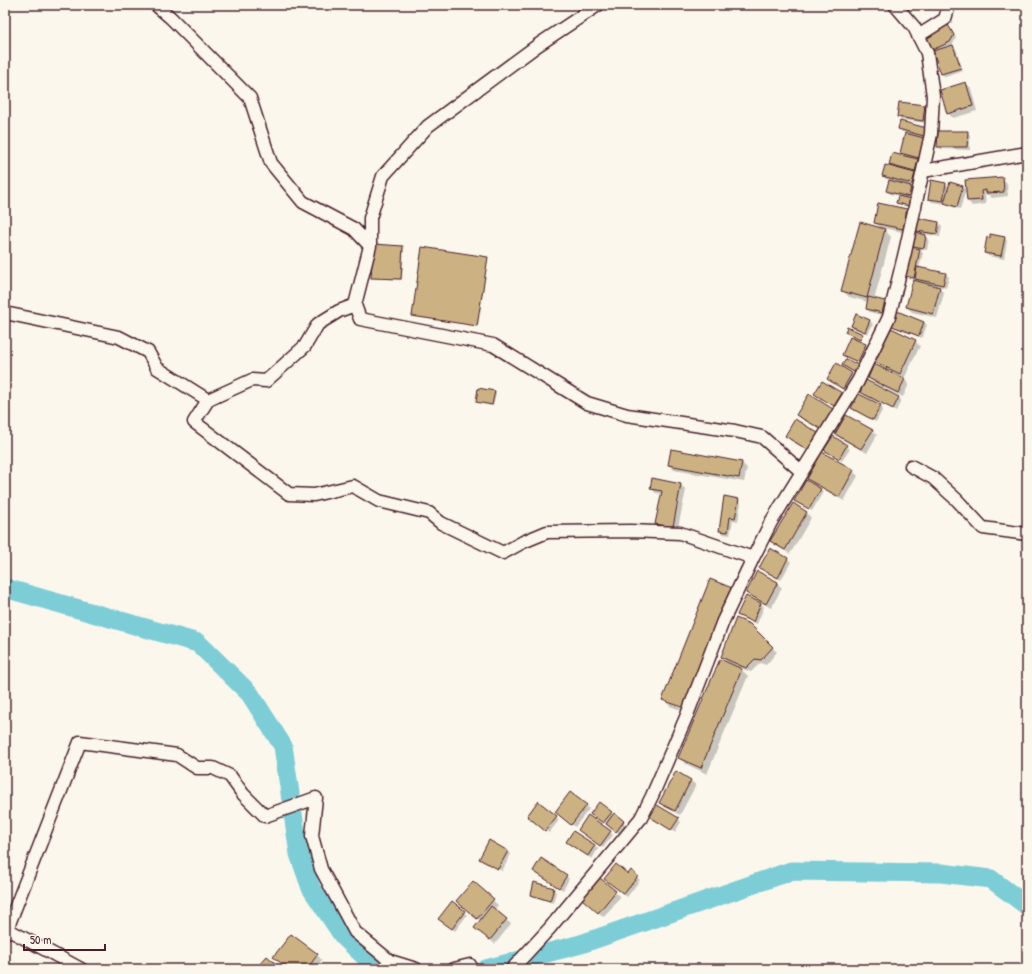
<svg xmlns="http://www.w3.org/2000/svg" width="1032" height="974" viewBox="0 0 1032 974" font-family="'Patrick Hand',sans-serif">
	<rect width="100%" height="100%" fill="#fbf7ec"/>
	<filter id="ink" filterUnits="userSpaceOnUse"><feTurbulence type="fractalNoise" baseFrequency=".025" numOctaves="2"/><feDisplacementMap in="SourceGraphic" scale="8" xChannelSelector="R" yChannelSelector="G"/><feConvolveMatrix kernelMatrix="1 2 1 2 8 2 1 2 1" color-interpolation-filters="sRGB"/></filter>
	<g filter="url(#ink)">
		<path fill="#0003" d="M947,25L950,28L956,38L953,44L952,45L956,49L963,71L945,77L942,74L935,52L933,49Z
			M966,83L971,88L977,111L953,118L948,113Z
			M924,106L927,109L926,123L901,120L898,117Z
			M899,128L926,129L927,138L922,137L927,141L922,161L917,159L920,163L918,174L914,173L917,177L915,186L909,185L914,190L912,199L898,203L899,196L890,194L887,191L890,180L886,179L883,176L894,168L890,165L905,157L901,153L906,133L902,132Z
			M967,132L970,135V150L941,149L938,146Z
			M1002,178L1007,183L1008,196L992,198L989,195H985L986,204L972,206L968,201L966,181Z
			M951,183L963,186L966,190L960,209L948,206L947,204L932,202L929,199L946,184L950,188Z
			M906,210L911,214L907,233L883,228L891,237L874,300L884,302L887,305L885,316L870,312L867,309L868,302L849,297L842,290L882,229L875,223Z
			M939,223L942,226L940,237L925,234L929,239L927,250L918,249L923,253L919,268L946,274L949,277L946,288L936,285L944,293L937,318L912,312L907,307L914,280L909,278L906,275L919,250L914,245L921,235L917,230Z
			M1004,237L1007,241L1004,259L988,256L985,253Z
			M403,247L404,248L402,280L374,278L372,277Z
			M487,258L488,259L478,326L414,317L413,315Z
			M898,312L924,322L927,325L922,338L896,328L893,325Z
			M870,321L873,324L868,334L855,329L852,326Z
			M850,338L866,345L869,348L861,364L846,357L843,354Z
			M915,341L920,346L904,379L909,384L903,397L874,383L869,378L883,369L876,362Z
			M851,374L854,377L846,391L831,382L828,379Z
			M495,392L496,394L493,406L478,403L477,401Z
			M861,392L898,397L901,400L896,411L864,395Z
			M815,394H841L844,397L837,408L818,397Z
			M880,406L883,409L876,422L855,411L852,408Z
			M832,410L837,415L826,433L802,419L798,415Z
			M872,430L877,435L867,453L841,439L836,434Z
			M818,433L823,438L814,454L791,441L787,436Z
			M833,437L850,449L842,461L828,452Z
			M822,454L853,471L858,476L844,501L818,486L823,492L812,511L799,503L815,486L808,479Z
			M742,463L747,468L744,482L674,470L669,465Z
			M653,479L681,485L686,490L677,532L661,528L656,524L662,494L656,493L651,488Z
			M738,500L741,503L738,521L733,520L730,535L723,534L720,531Z
			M793,505L807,513L811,518L790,554L776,546L771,541Z
			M770,549L788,559L791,562L781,580L764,571L761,568Z
			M711,580L732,589L691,714L670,706L663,699Z
			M777,583L782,588L771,608L752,597L747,593Z
			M760,602L764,607L757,624L742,618L739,615Z
			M749,625L777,652L766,665L760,663L751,672L740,668L748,676L707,774L686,764L679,758L729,664L722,657Z
			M676,773L691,781L696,785L680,815L665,807L660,802Z
			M586,806L589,809L575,827L559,815Z
			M611,813L626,825L620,834L594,816Z
			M528,816L556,817L559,820L549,833Z
			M651,817L678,819L681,822L675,832L654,820Z
			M579,830L610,832L613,835L603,848Z
			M574,833L595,846L598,849L592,859L571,845L568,842Z
			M489,841L508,851L511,854L502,871L483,862L480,859Z
			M541,860L566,876L569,879L563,890L537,874Z
			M631,872L640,880L627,897L608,882L628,876Z
			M600,879L620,897L604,917L588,904Z
			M473,883L498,905L494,910L511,924L495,944L480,932L481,921L462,905Z
			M553,889L556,892L553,903L535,897L532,894Z
			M452,902L467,915L455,931L443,921Z
			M317,955L322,960L315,969H289Z"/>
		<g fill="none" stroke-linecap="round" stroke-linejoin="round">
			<path stroke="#7dcdd7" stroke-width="19" d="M5,588L198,643L250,694L283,746L299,854L311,888L343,936L378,969
				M486,969L581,944L791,871L941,873L991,879L1027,906"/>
		</g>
		<path fill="#ccb283" stroke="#4a1f2b" d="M947,23L954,35L950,42L932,50L926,35Z
			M953,45L961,68L941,74L933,51Z
			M966,82L973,106L947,114L940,90Z
			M899,102L925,105L923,121L897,117Z
			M900,121L927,128L924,136L898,129Z
			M938,131H968L967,147H937Z
			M905,133L924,138L919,158L900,153Z
			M892,153L918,159L915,172L889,165Z
			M885,165L915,173L912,184L882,176Z
			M1003,177L1004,192L986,193V190L981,191L982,200L967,201L965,180Z
			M889,180L911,186L909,197L886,191Z
			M931,180L946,183L943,201L928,199Z
			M950,182L963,186L957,207L944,203Z
			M898,196L911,199L909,206L896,203Z
			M878,203L907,209L903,229L874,223Z
			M918,218L939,222L937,234L916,231Z
			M860,222L885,229L867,298L841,291Z
			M916,232L926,235L924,248L913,246Z
			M990,234L1005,237L1001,256L984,253L987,237L990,238Z
			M373,244L403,246L401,279L371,278Z
			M422,247L488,257L477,326L412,316Z
			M911,247L920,249L914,278L905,276Z
			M917,267L946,273L943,285L915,279Z
			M913,280L940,287L933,314L906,307Z
			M868,297L885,301L882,313L866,309Z
			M897,311L924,322L919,336L892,326Z
			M856,314L870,320L865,332L851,326Z
			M847,327L863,334L860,339L845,332Z
			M891,328L916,340L900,374L875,362Z
			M850,337L866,344L858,362L842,355Z
			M846,359L858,365L854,372L842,365Z
			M836,363L852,373L843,389L827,379Z
			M874,364L905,379L898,393L868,378Z
			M866,380L899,397L893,409L860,392Z
			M822,381L842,393L834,406L814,394Z
			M478,388L495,391L492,405L476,402Z
			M809,394L833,409L821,429L796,415Z
			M859,394L881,405L873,420L851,408Z
			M846,415L873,430L861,449L835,434Z
			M795,419L818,433L808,450L785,436Z
			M833,436L847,445L839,459L824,450Z
			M671,449L742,462L739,478L668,465Z
			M822,452L854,470L839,497L807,479Z
			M652,478L681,484L673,527L655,524L662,491L650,489Z
			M806,480L821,489L809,509L794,501Z
			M724,496L739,499L735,518L730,517L728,532L719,531Z
			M793,503L807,512L785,550L770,541Z
			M770,548L788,558L778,578L759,568Z
			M757,571L778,582L766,604L746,593Z
			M710,579L732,588L685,708L662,700Z
			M746,596L761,603L753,622L737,615Z
			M736,618L750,624L773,647L761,660L755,659L746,668L721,657Z
			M720,659L742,669L701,768L678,758Z
			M676,771L691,780L675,811L659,803Z
			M570,792L587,805L571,825L555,812Z
			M538,801L557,816L545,831L527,816Z
			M599,802L612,812L603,823L590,814Z
			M657,805L679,818L671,830L650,817Z
			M614,813L624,821L616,832L606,824Z
			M588,815L611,831L600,846L578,830Z
			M573,831L595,845L588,856L566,842Z
			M489,840L508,851L498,869L479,859Z
			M541,858L567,875L559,888L533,871Z
			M616,864L628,874L631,870L638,876L624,894L604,879Z
			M600,878L616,891L598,913L582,899Z
			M473,881L494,899L477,919L456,901Z
			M534,882L554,888L550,901L531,895Z
			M452,901L465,911L452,929L438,919Z
			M491,906L507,919L490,940L474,928Z
			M291,934L318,954L307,969H289L273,957Z
			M267,956L282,969H255Z"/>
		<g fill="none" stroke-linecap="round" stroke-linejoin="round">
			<defs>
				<path id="minor" d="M156,5L171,18L250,98L271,163L303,202L354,229L370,246
					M598,5L538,45L428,126L383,176L370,218V246L355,305L360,319L493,345L587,403L627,415L735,431L762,437L802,472
					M918,36L945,19L949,5
					M923,171L1027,153
					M5,313L119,337L148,352L157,368L208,400L252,380L266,381L305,346L318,324L339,311L355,305
					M208,400L194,422L289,494L314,495L353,486L379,501L429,513L441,523L503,553L523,542L547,532L630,531L680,533L753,558
					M911,466L933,478L957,500L983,528L1027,534
					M81,969L7,929L80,742L177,755L197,768H213L230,776L243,794L265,816L316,798L312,836L321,869L355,932L390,961L416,969
					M454,969L470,965L472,969
					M512,969L549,929L641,818L652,796L687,715L723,621L753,558L771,522L858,381L889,317L905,252L931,134L933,96L927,53L914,27L895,5"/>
			</defs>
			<use href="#minor" stroke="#4a1f2b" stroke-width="15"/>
			<use href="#minor" stroke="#fbf7ec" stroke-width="12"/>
		</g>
	</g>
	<rect width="1032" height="974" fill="none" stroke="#fbf7ec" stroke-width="20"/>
	<rect x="10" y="10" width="1012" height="954" fill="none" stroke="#4a1f2b" stroke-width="1.5" filter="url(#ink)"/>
	<path d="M24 944v6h81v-6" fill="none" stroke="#4a1f2b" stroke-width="2"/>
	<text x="30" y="944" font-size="12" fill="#4a1f2b" stroke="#fbf7ec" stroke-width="3" paint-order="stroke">50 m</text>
</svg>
